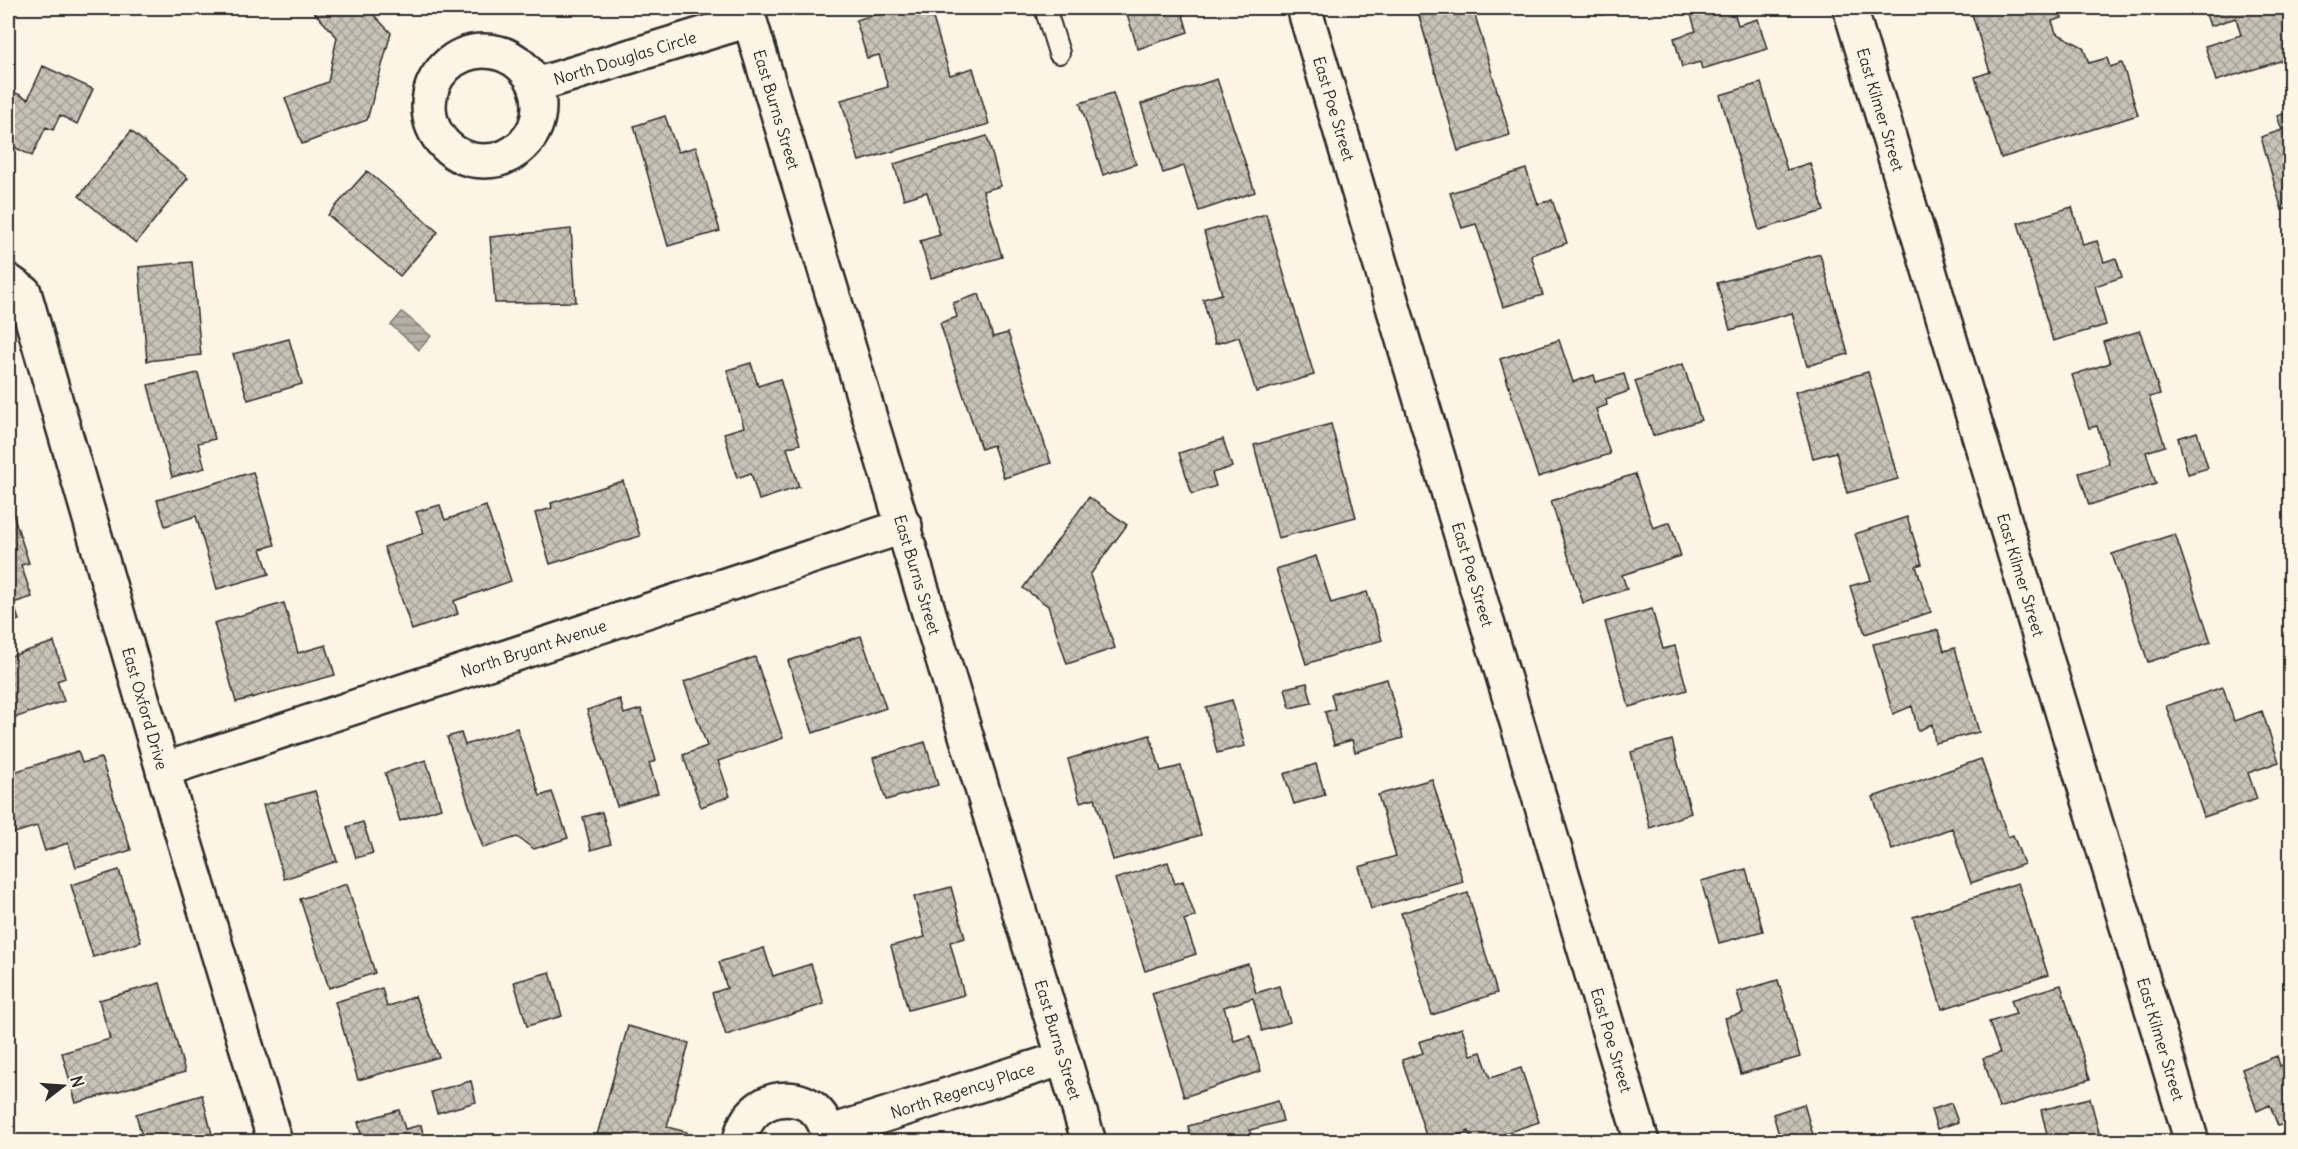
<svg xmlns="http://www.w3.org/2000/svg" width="2298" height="1149" viewBox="0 0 2298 1149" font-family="Delius,sans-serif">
	<defs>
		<pattern id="water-rules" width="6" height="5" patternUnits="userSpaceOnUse" patternTransform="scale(1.5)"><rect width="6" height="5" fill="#b4b0a5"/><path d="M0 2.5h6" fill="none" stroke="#938f87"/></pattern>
		<pattern id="building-cross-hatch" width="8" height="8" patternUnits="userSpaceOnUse" patternTransform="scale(1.5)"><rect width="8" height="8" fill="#c8c3b7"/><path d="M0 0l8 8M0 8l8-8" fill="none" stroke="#a39f95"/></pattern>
	</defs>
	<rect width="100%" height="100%" fill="#fcf5e5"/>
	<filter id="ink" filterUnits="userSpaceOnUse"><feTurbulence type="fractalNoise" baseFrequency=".0167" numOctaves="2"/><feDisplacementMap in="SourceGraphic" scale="12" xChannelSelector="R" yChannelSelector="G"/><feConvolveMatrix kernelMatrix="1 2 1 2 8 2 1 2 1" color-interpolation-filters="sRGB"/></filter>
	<g filter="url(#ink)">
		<path fill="url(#water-rules)" stroke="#7d7b74" stroke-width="1.5" d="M402,312L431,336L419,350L391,325Z"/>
		<path fill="url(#building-cross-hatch)" stroke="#2b2b2b" stroke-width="1.5" d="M310,8H367L391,33L367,120L302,144L285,98L328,82L337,37Z
			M899,8H930L950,75L973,68L989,124L859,161L841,100L888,87L879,55L867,58L856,20Z
			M1125,8H1181L1188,32L1138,49Z
			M1423,8H1473L1510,135L1458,151L1417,9Z
			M1599,8H1624L1601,15Z
			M1689,8H1733L1738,25L1758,19L1767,49L1702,69L1700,62L1682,67L1674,38L1696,31Z
			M1970,8H2059L2062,18L2052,21L2056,33L2083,47L2089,63L2107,58L2110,67L2122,63L2138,115L2001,158L1975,77L1990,72Z
			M2204,8H2289L2290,58L2216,81L2205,46L2241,35L2236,18L2210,26Z
			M43,66L93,89L77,124L60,115L53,130L46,127L32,156L8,144V89L28,99Z
			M1217,79L1255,192L1199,211L1184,166L1163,173L1141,104Z
			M1761,83L1787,170L1810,163L1824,211L1759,230L1720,95Z
			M1113,93L1136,164L1103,175L1080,103Z
			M2290,112V208L2282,210L2261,137L2282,130L2277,116Z
			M665,116L678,152L696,147L720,231L668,246L634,126Z
			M131,131L188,178L136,243L79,196Z
			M987,136L1001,186L983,191L1002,257L931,278L920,241L940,235L927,192L904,199L894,164Z
			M1526,169L1538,204L1552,200L1567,243L1531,255L1543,295L1503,307L1476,224L1462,228L1450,193Z
			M367,171L438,232L400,276L328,215Z
			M2072,207L2083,245L2097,241L2104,262L2116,258L2122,277L2095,286L2106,325L2053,341L2018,223Z
			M1266,214L1314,375L1256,392L1239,337L1215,344L1203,299L1222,294L1204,232Z
			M571,229L576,302L495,303L490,237Z
			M1820,254L1848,354L1807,366L1792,313L1730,330L1717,283Z
			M192,262L201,355L147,361L139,267Z
			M979,294L993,337L1008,333L1051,463L1004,478L993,445L981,449L940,323L957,317L953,303Z
			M2140,331L2160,394L2149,397L2165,446L2146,452L2156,484L2089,505L2079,473L2109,464L2097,426L2089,428L2072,375L2110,363L2103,342Z
			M289,339L302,384L248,400L233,354Z
			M1559,340L1573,382L1594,375L1596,382L1624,374L1629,391L1606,399L1607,405L1596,409L1610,454L1538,477L1500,359Z
			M751,363L758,386L780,379L800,444L787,448L799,487L759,500L751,473L737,478L724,433L744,427L727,370Z
			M1683,364L1701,420L1653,436L1635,381Z
			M1868,372L1898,479L1847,493L1836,452L1813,458L1795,392Z
			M198,373L215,439L198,443L205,468L172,477L148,385Z
			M1331,424L1356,517L1278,538L1254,445Z
			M2197,432L2208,468L2188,474L2178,438Z
			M1223,439L1232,467L1212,473L1216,486L1192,494L1179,453Z
			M253,472L275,545L261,549L269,574L217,589L196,516L165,526L157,500Z
			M1635,474L1653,528L1670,522L1681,556L1622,575L1627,589L1583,603L1551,501Z
			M623,481L640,536L550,564L535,513L552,508L551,503Z
			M1089,497L1127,525L1090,575L1115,648L1067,664L1048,606L1023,588Z
			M440,505L445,520L486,506L511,581L454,601L458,614L412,630L384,547L424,533L416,512Z
			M13,514L29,563L21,565L32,597L13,603L19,620L8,623V516Z
			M1907,517L1922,564L1916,566L1931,612L1865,634L1850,586L1871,580L1855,534Z
			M2175,534L2211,642L2148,662L2112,554Z
			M1316,556L1331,603L1367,592L1382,640L1306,664L1276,569Z
			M284,603L298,653L326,645L335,675L236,702L214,623Z
			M1652,609L1663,649L1675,646L1687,690L1629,707L1605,622Z
			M1938,630L1944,651L1955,648L1979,732L1935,743L1932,724L1918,731L1912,706L1893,714L1873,644Z
			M861,636L886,708L813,733L788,661Z
			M54,642L65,678L57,681L64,701L8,720V657Z
			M755,657L783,738L718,761L730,796L701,807L683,755L707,746L684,682Z
			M1387,679L1403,738L1355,752L1352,740L1334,745L1325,712L1335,709L1331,694Z
			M1307,683L1312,703L1290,708L1285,688Z
			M2223,687L2234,721L2262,711L2279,762L2248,773L2257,799L2204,817L2166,706Z
			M620,699L624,714L641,709L656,761L649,763L658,793L617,806L587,710Z
			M1232,700L1245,746L1217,753L1206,707Z
			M517,728L540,796L552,792L568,838L534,849L517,837L483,848L447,737L461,733L465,745Z
			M1150,735L1161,771L1181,766L1201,835L1113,860L1095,798L1080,802L1068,759Z
			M1672,740L1691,813L1650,828L1631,752Z
			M925,742L938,785L886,800L873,758Z
			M78,751L82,763L101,758L131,850L76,867L68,843L45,851L37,826L8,835V774Z
			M1981,759L2008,837L2013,835L2024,864L1971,883L1952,828L1892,850L1873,797Z
			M426,760L441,808L400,821L385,773Z
			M1316,764L1325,795L1294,804L1284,774Z
			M1432,779L1463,882L1371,909L1359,867L1396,856L1378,795Z
			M315,791L337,861L284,879L263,805Z
			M602,812L611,844L591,850L583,817Z
			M363,822L373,853L356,858L347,827Z
			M1168,862L1175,884L1183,881L1195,916L1184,920L1196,954L1145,971L1115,879Z
			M1746,869L1763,931L1719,943L1701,881Z
			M119,870L141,942L93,957L71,885Z
			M2290,878V900L2284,881Z
			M2018,883L2048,975L1942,1009L1913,917Z
			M347,884L375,973L329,988L300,899Z
			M951,887L965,938L950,942L964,995L908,1010L891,946L925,937L914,897Z
			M1468,893L1497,993L1432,1015L1401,913Z
			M764,948L773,976L811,964L824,1004L726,1035L712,993L727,988L719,962Z
			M1248,964L1256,993L1279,986L1290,1022L1262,1031L1253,998L1224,1007L1234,1041L1250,1036L1261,1071L1184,1097L1152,993Z
			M550,972L562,1016L527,1026L514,982Z
			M1778,980L1800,1057L1741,1074L1725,1018L1743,1013L1737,992Z
			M160,983L185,1072L76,1103L62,1053L110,1039L99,1000Z
			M2061,985L2090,1079L1999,1108L1983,1058L2000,1053L1989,1022L2016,1014L2011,1000Z
			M382,988L387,1007L415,996L439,1057L358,1080L335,1002Z
			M628,1026L689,1043L667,1127L687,1132L685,1142H595Z
			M1462,1028L1471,1055L1481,1052L1490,1078L1521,1068L1539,1122L1479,1142H1472L1469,1131L1438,1142H1428L1402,1060L1423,1053L1419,1042Z
			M2277,1056L2280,1066L2290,1062V1122L2278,1126L2270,1105L2257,1111L2242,1069Z
			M471,1081L476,1102L437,1113L431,1092Z
			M202,1095L214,1142H156L155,1138L143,1141L136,1114Z
			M2090,1098L2100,1136L2106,1134L2108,1142H2049L2041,1110Z
			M1278,1101L1283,1121L1250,1130L1253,1142H1192L1188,1126Z
			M1951,1103L1958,1122L1937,1129L1931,1110Z
			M1804,1104L1815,1142H1781L1773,1114Z
			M399,1110L405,1129L421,1125L425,1142H363L358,1122Z"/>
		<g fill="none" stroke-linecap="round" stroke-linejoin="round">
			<defs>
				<path id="service" d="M1045,8L1059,53"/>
				<g id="minor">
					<path id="s1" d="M746,8L1089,1142"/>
					<path id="s2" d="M1304,8L1642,1142"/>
					<path id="s3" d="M1850,8L2192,1142"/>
					<circle cx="484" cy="106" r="55"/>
					<path id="s4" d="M536,85L749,20"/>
					<path id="s5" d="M8,281L24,292L163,770L275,1142"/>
					<path id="s6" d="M163,770L905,526"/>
					<path id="s7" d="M828,1133L1064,1058"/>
					<path d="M740,1142C748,1084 828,1086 828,1142"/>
				</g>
			</defs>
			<use href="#service" stroke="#2b2b2b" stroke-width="24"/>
			<use href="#minor" stroke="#2b2b2b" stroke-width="38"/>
			<use href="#service" stroke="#fcf5e5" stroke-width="20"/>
			<use href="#minor" stroke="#fcf5e5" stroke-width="33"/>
		</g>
	</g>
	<g text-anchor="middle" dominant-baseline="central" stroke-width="5" stroke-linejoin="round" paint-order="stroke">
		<g font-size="16" fill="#2b2b2b" stroke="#fcf5e5">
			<text stroke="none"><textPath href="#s4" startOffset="93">North Douglas Circle</textPath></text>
			<text stroke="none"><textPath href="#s1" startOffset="106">East Burns Street</textPath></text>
			<text stroke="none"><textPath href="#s2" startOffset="105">East Poe Street</textPath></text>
			<text stroke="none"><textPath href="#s3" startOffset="106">East Kilmer Street</textPath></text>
			<text stroke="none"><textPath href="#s1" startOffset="592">East Burns Street</textPath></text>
			<text stroke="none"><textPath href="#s2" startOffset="591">East Poe Street</textPath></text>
			<text stroke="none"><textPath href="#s3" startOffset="592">East Kilmer Street</textPath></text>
			<text stroke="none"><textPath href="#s6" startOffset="390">North Bryant Avenue</textPath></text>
			<text stroke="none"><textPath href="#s5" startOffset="453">East Oxford Drive</textPath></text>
			<text stroke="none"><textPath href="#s1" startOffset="1078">East Burns Street</textPath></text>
			<text stroke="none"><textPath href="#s2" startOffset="1077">East Poe Street</textPath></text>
			<text stroke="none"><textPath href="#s3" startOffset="1077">East Kilmer Street</textPath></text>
			<text stroke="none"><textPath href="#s7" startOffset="141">North Regency Place</textPath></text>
		</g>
	</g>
	<rect width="2298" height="1149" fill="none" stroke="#fcf5e5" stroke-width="30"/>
	<rect x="15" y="15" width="2268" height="1119" fill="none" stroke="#2b2b2b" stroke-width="2" filter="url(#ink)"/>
	<g transform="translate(63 1086) rotate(73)" stroke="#fcf5e5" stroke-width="4.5" paint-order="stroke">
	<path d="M0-4.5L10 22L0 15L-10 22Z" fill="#2b2b2b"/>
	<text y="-9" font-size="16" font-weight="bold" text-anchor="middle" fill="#2b2b2b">N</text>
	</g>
</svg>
